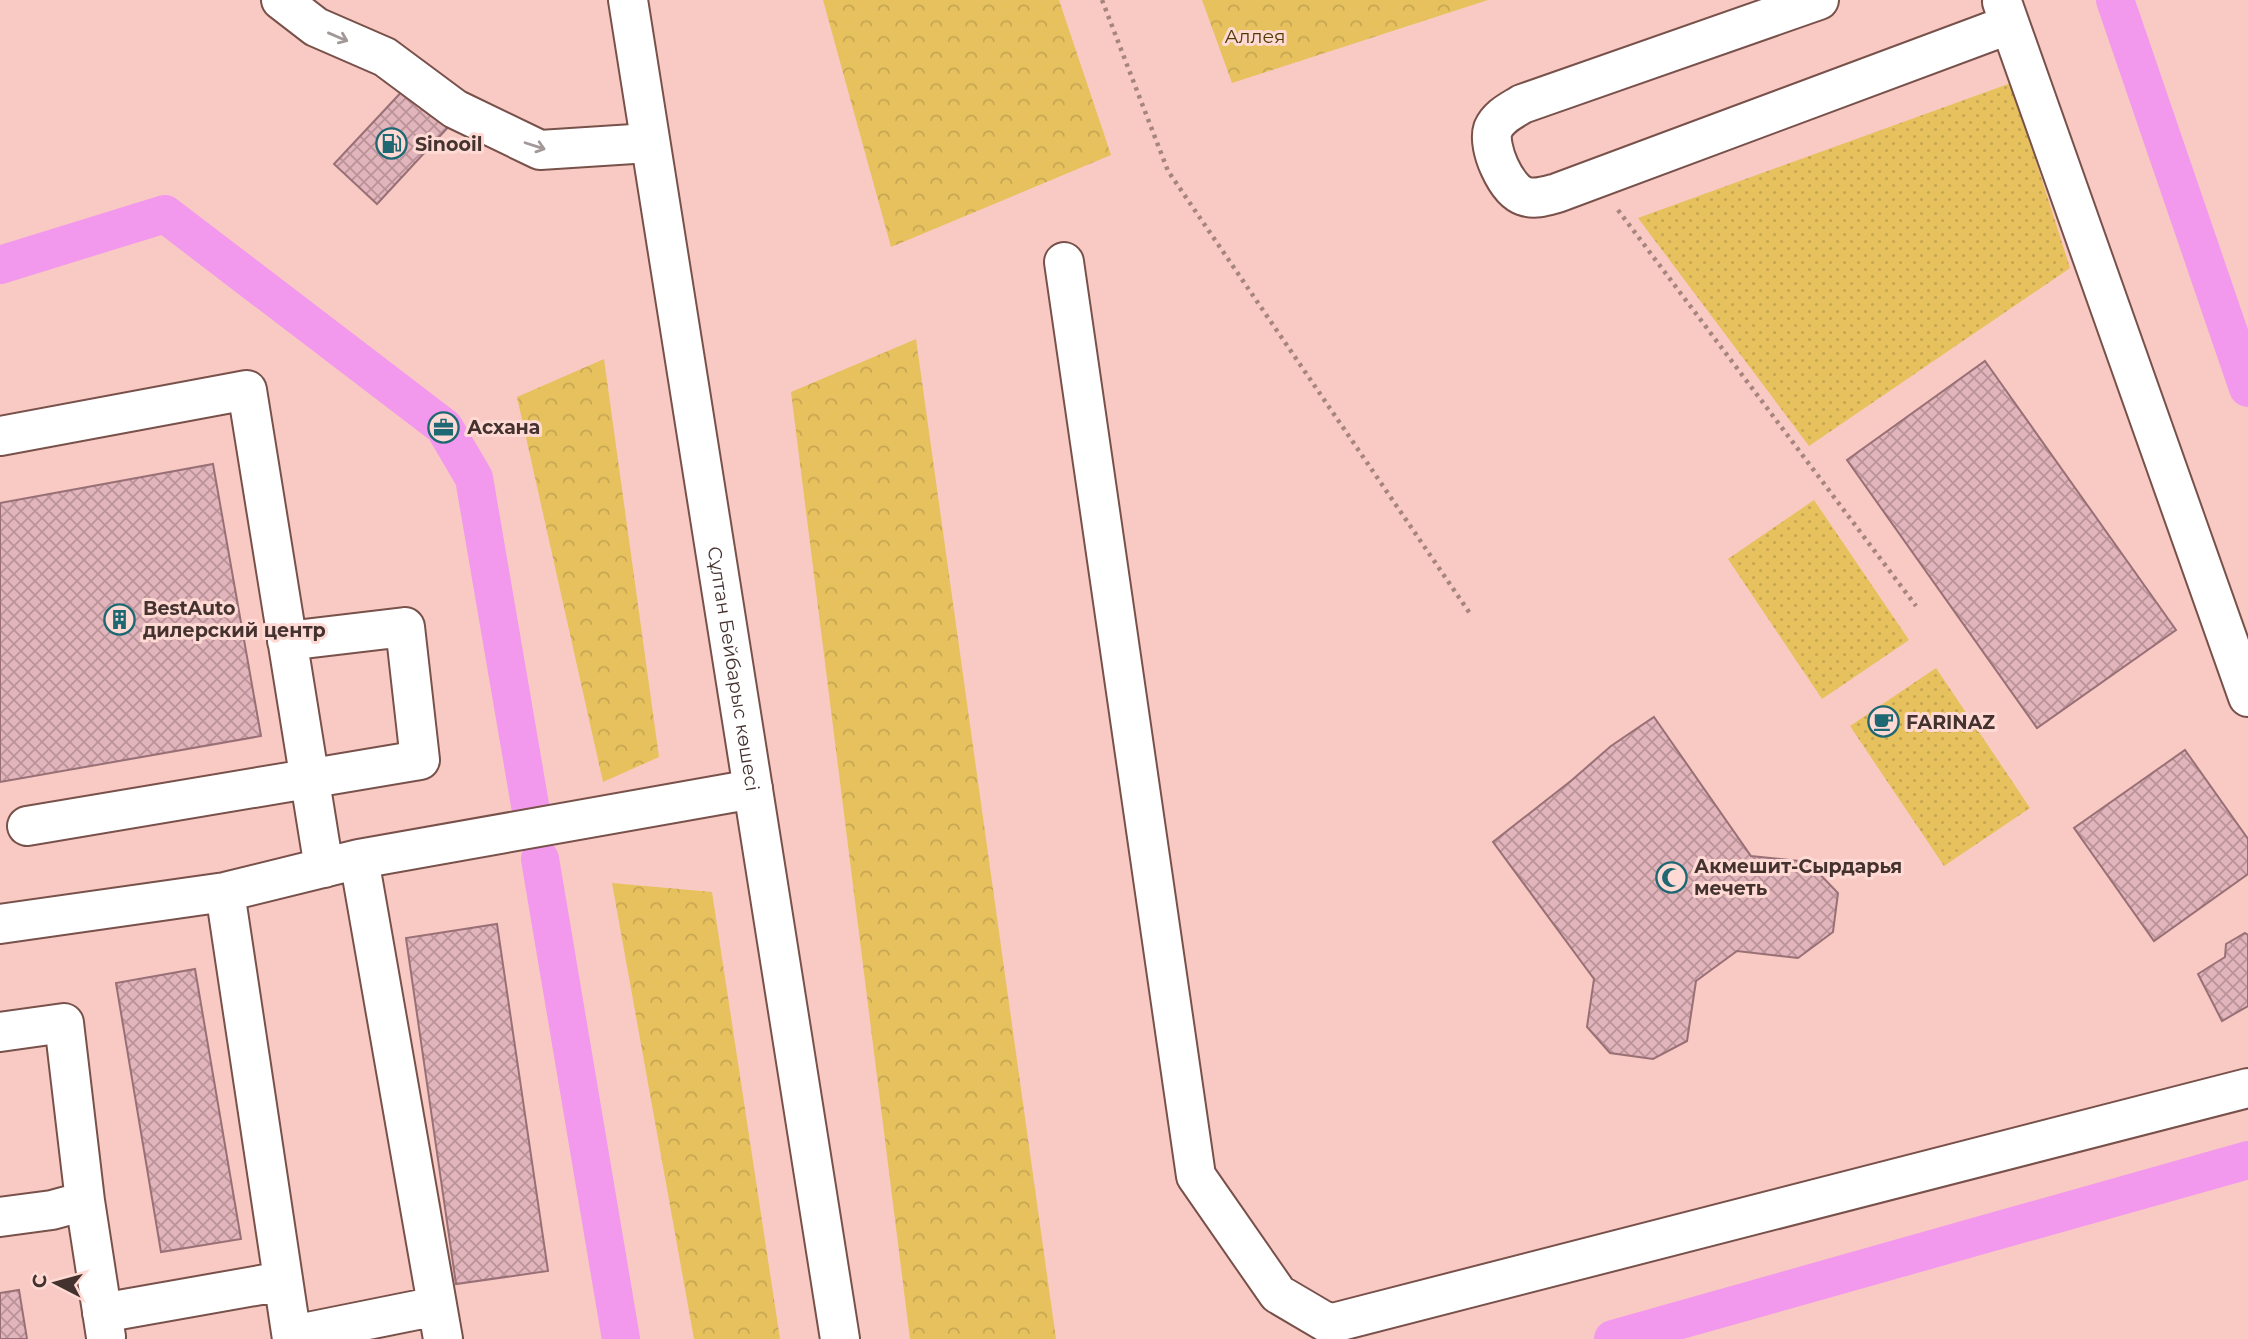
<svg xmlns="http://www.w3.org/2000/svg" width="2248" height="1339" viewBox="0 0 2248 1339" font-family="Montserrat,sans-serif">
	<defs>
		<pattern id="grass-dots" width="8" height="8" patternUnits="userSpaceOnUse" patternTransform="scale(1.75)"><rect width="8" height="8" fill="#e7c15e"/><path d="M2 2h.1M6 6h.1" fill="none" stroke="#c7a652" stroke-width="1.8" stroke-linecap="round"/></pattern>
		<pattern id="park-crowns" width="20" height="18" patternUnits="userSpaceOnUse" patternTransform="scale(1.75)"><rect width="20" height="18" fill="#e7c15e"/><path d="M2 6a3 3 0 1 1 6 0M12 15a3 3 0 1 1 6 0" fill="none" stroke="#c7a652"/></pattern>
		<pattern id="building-cross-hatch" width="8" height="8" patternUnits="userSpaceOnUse" patternTransform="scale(1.75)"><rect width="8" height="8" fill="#e2b4bb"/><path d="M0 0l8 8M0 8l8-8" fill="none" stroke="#b99398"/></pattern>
	</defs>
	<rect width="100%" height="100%" fill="#f8cac3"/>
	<path fill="url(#grass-dots)" d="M2011,83L2070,268L1809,446L1638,218Z
		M1814,500L1909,640L1822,699L1728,559Z
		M1936,668L2030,808L1944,866L1850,726Z"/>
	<path fill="url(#park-crowns)" d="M823,0H1059L1111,155L891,247Z
		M1202,0H1488L1232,83Z
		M916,339L1056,1339H910L791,392Z
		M604,359L659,757L603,782L517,397Z
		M612,883L712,892L780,1339H694Z"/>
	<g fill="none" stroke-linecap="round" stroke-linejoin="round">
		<path stroke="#f298ed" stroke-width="38" d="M2115,0L2248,388
			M0,265L165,214L444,427L474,478L530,805
			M540,859L621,1339
			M1613,1339L2248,1160"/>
	</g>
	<path fill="url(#building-cross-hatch)" stroke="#997076" stroke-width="2" d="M408,85L451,124L377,204L334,164Z
		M1985,361L2176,630L2037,728L1847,460Z
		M213,464L261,736L0,782V503Z
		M1654,717L1751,856L1808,862L1838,893L1833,932L1798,958L1737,951L1696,981L1687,1041L1653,1059L1610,1053L1587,1027L1594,979L1493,842L1572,780L1611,746Z
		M2185,750L2248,839V874L2154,941L2074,828Z
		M497,924L548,1271L456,1284L406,938Z
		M2245,933L2248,935V1006L2222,1021L2198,974L2225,957L2226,944Z
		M195,969L241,1239L161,1252L116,983Z
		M19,1290L27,1339H0V1293Z"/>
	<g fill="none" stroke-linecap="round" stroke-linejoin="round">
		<defs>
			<path id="minor" d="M281,0L316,27L385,57L455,109L540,150L649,143
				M1819,0L1522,104C1511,111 1499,116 1493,129C1487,147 1506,190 1524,196C1535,200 1546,196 1557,193L2008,25
				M2002,2L2248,697
				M1064,262L1196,1176L1278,1294L1329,1324L2248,1088
				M0,436L247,390L324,868
				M27,826L420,760L405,627L287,641
				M359,859L443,1339
				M225,892L292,1339
				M0,924L225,892L359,859L753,789
				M0,1032L64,1023L85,1201L52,1210L0,1217
				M85,1201L106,1337
				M102,1313L283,1281
				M308,1332L437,1306"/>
			<g id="major">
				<path id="s1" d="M628,0L840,1339"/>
			</g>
		</defs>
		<use href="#minor" stroke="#78514b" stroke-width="42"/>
		<use href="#major" stroke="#78514b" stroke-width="42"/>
		<path stroke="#a6857f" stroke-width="4.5" stroke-dasharray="3.5 5" stroke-linecap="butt" d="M1102,0L1168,171L1471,615
			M1618,210L1916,606"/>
		<use href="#minor" stroke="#fff" stroke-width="38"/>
		<use href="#major" stroke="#fff" stroke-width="38"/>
	</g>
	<defs><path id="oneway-shaft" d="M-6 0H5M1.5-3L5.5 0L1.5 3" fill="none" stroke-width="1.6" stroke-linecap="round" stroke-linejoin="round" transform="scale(1.75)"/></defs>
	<g stroke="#a29897">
		<use href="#oneway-shaft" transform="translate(338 37) rotate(23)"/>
		<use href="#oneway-shaft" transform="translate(535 146) rotate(18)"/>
	</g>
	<defs>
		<symbol id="fuel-ring" viewBox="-11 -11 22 22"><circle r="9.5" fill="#ffdad4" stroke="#1e6873" stroke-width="1.5"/><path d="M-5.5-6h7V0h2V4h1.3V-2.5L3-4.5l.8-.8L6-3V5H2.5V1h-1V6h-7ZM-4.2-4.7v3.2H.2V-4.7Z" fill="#1e6873"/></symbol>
		<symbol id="office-ring" viewBox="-11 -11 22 22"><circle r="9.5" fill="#ffdad4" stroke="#1e6873" stroke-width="1.5"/><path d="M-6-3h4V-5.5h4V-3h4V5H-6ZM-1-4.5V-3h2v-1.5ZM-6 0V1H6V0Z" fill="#1e6873"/></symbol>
		<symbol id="building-ring" viewBox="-11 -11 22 22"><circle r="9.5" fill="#ffdad4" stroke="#1e6873" stroke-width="1.5"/><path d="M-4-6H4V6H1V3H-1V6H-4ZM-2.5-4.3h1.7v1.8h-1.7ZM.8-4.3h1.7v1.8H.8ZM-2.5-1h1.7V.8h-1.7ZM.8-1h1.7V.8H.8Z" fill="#1e6873"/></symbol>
		<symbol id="cafe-ring" viewBox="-11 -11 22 22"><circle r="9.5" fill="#ffdad4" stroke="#1e6873" stroke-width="1.5"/><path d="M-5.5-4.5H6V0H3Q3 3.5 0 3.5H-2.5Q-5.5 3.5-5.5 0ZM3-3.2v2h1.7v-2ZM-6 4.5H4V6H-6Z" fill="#1e6873"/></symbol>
		<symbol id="mosque-ring" viewBox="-11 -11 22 22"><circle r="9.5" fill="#ffdad4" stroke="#1e6873" stroke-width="1.5"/><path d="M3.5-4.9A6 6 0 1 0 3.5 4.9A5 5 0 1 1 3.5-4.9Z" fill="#1e6873"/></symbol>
	</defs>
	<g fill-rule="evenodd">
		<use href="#fuel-ring" x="374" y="126" width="35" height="35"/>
		<use href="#office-ring" x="426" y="410" width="35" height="35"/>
		<use href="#building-ring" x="102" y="602" width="35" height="35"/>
		<use href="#cafe-ring" x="1866" y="704" width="35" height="35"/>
		<use href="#mosque-ring" x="1654" y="860" width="35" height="35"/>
	</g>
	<g text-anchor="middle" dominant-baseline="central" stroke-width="6" stroke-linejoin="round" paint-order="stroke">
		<g font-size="19" fill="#4e3c04" stroke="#ffdad4">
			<text x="1255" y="36">Аллея</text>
		</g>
		<g font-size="19" font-weight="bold" fill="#44322f" stroke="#ffdad4" text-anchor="start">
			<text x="415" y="144">Sinooil</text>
			<text x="467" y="427">Асхана</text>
			<text x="143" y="608">BestAuto<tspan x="143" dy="22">дилерский центр</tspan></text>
			<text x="1906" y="722">FARINAZ</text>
			<text x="1694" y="866">Акмешит-Сырдарья<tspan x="1694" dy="22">мечеть</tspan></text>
		</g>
		<g font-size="19" fill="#44322f" stroke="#ffdad4">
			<text stroke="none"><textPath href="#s1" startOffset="677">Сұлтан Бейбарыс көшесі</textPath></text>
		</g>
	</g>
	<g transform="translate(56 1283) rotate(276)" stroke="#ffdad4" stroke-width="5" paint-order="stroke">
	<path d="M0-5L12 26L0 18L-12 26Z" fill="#44322f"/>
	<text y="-10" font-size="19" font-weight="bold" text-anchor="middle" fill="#44322f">С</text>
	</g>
</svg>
